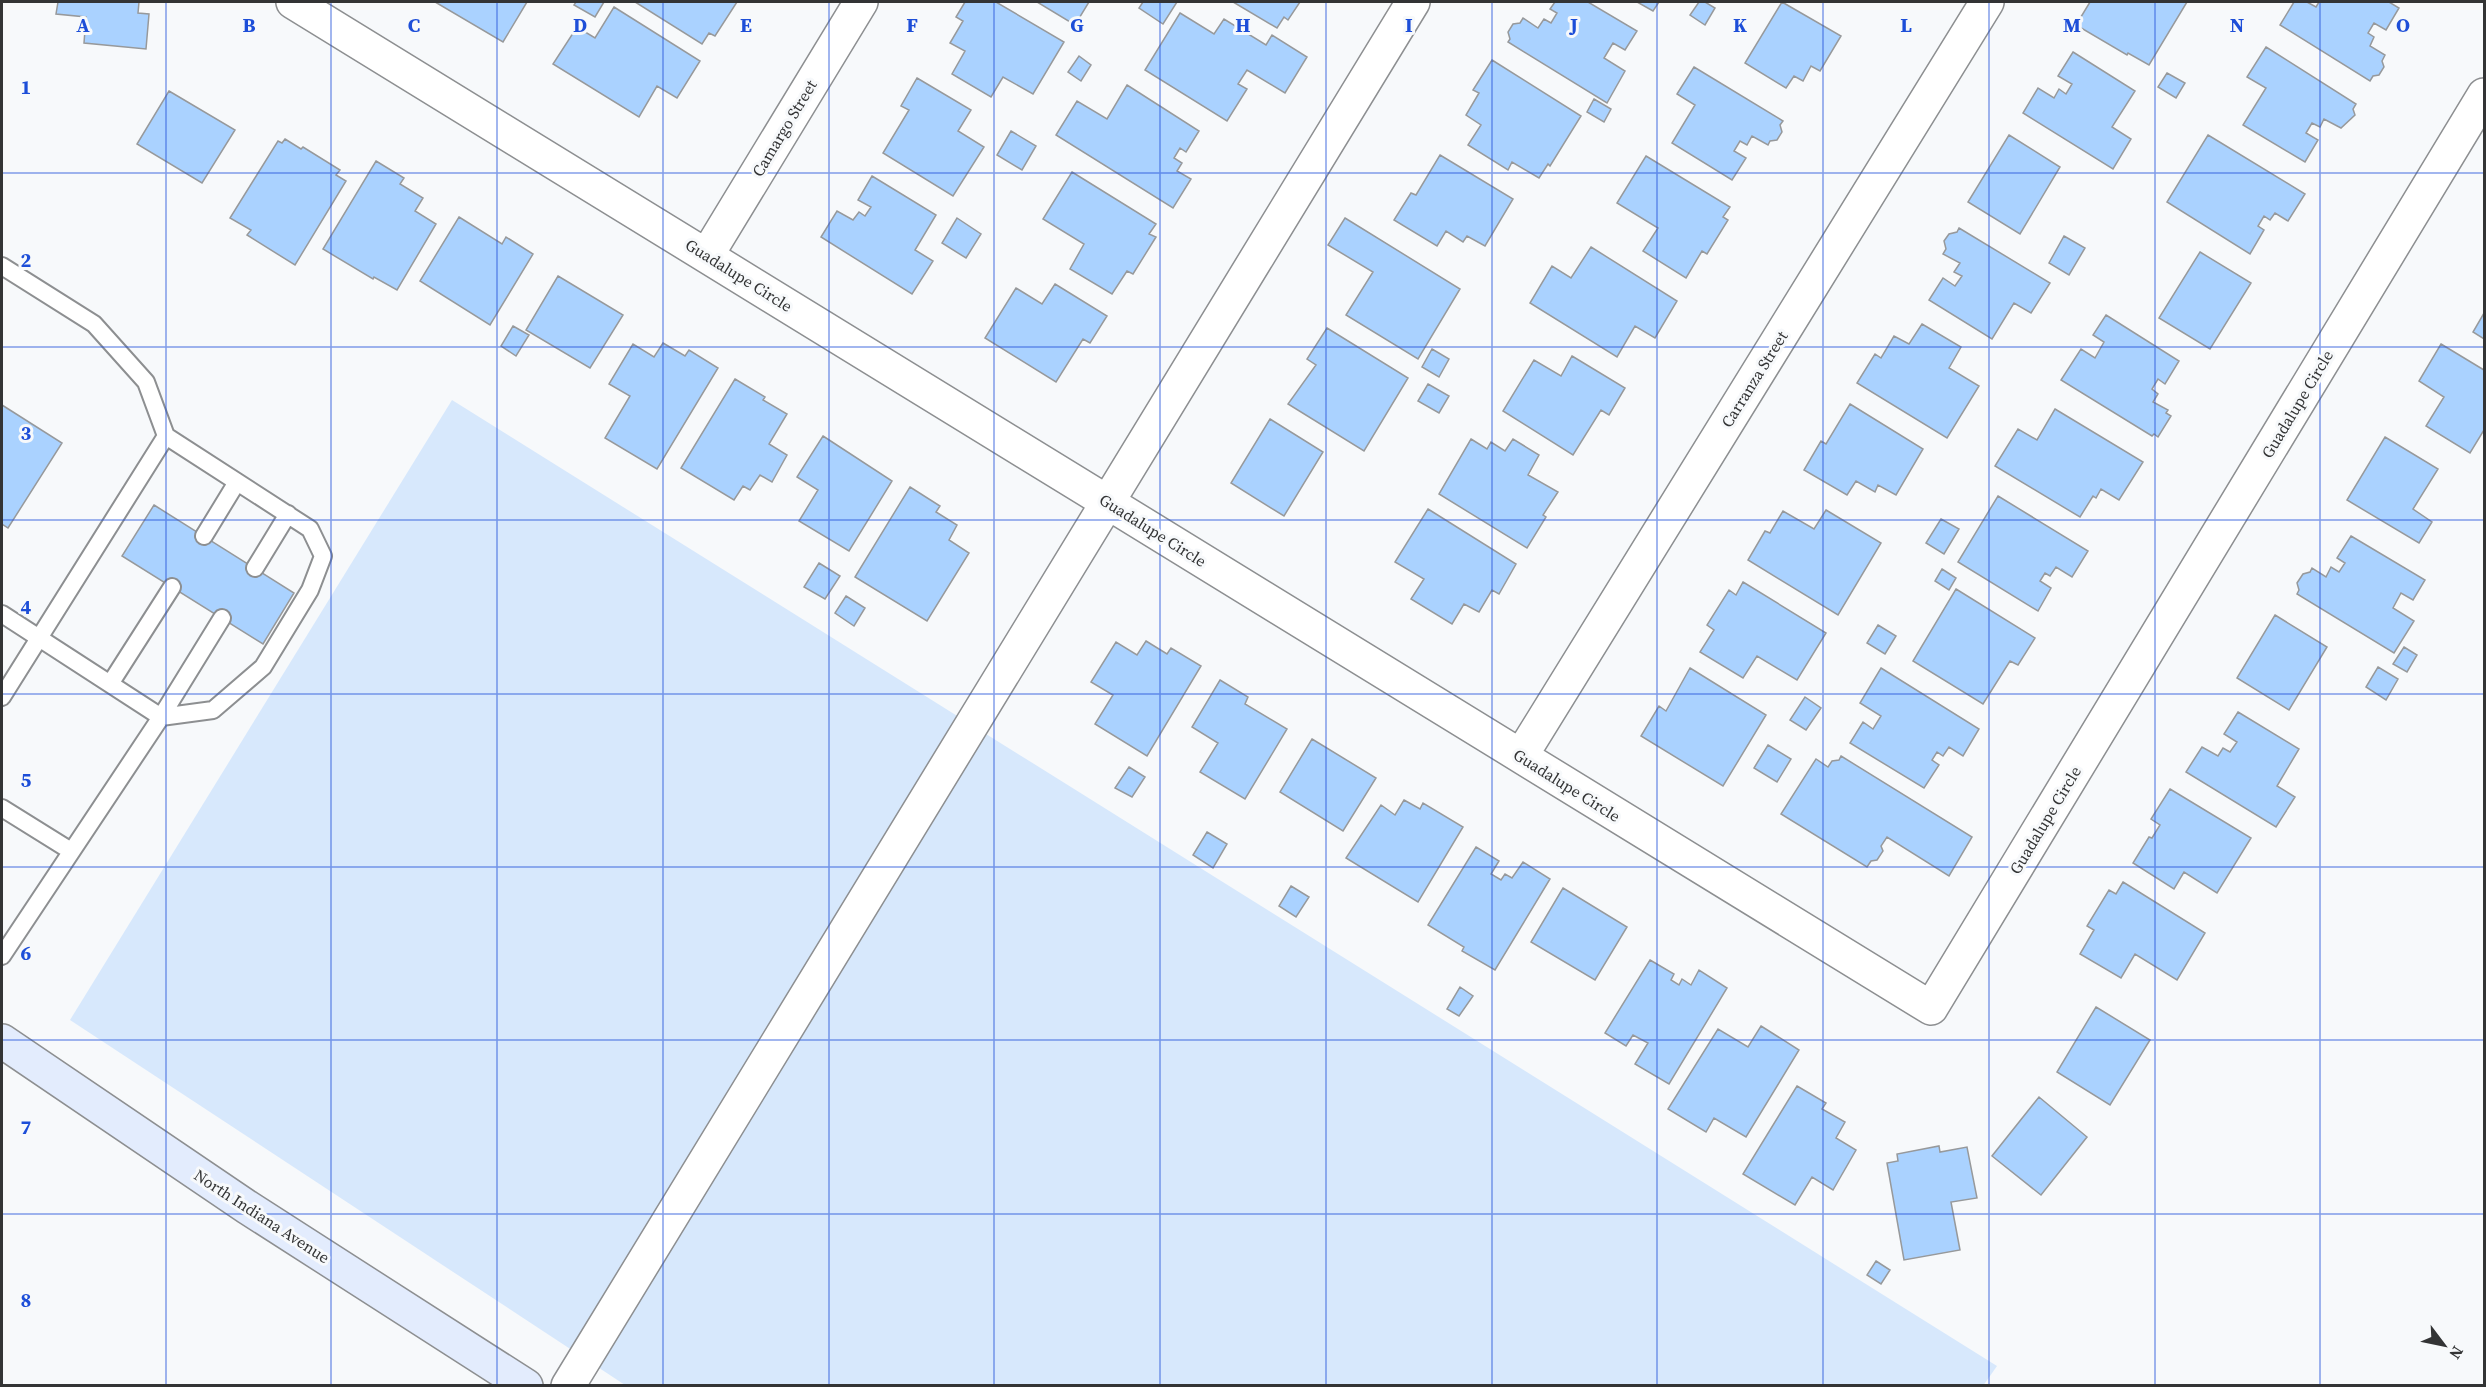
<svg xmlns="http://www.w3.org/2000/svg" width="2486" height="1387" viewBox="0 0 2486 1387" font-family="'Source Serif 4',serif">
	<rect width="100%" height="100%" fill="#f7f9fb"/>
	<path fill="#d7e8fc" d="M452,400L1997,1366L1983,1386L625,1385L70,1020Z"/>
	<path fill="#aad2ff" stroke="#97999b" stroke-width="1.5" d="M58,2H139L138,13L149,14L146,49L84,43L86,17L56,14Z
		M435,2H527L503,42Z
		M576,2H604L595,17L574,5Z
		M635,2H737L715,36L709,33L702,44Z
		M965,2H996L1064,42L1033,94L1003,77L991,97L952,74L965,51L950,43L963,21L956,17Z
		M1037,2H1089L1075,25Z
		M1143,2H1177L1163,24L1139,8Z
		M1233,2H1300L1288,20L1284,17L1277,28Z
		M1555,2H1588L1637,31L1625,50L1613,43L1604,58L1625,71L1607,103L1508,42L1510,39L1508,32L1513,24L1520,23L1523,18L1538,28L1544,19L1551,23L1557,13L1550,9Z
		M1637,2H1659L1653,11Z
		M1699,2H1705L1715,8L1705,25L1690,15Z
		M1782,2L1841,36L1820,71L1811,66L1803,81L1794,76L1786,88L1745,63Z
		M2090,2H2187L2149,65L2128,53L2127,55L2076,25Z
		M2294,2H2307L2316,7L2319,2H2389L2399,8L2386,30L2374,23L2368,33L2374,37L2370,46L2385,55L2382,61L2384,67L2379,75L2373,76L2370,81L2280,25Z
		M614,7L700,61L677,98L657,86L639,117L553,64L577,27L595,38Z
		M1180,13L1214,34L1224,19L1266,45L1272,35L1307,57L1285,93L1247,70L1238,84L1247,89L1227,121L1145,70Z
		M2266,47L2356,104L2353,109L2355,115L2341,128L2324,119L2320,127L2312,123L2306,133L2318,140L2305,162L2243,125L2266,88L2247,77Z
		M2073,52L2135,91L2112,127L2131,139L2113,169L2023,113L2038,88L2054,98L2059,89L2066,94L2072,84L2058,76Z
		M1079,56L1091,65L1081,81L1068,72Z
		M1492,60L1581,116L1550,166L1548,164L1539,178L1512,162L1508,170L1468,145L1481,125L1466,115L1479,93L1473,90Z
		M1694,67L1783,121L1780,125L1782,132L1777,140L1770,141L1768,145L1752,136L1747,145L1740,141L1734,151L1746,158L1732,180L1672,143L1695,105L1677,94Z
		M2167,73L2185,83L2176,98L2158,87Z
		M917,78L971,110L958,131L984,147L953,196L883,153L909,110L901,106Z
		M1127,85L1199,131L1186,152L1180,148L1174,158L1182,163L1177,171L1191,179L1173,208L1056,135L1077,101L1107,119Z
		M169,91L235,130L202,183L137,144Z
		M1594,99L1611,109L1604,122L1587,112Z
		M1011,131L1036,146L1022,170L997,155Z
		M2009,135L2060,167L2020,234L1968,202Z
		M2208,135L2305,194L2288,221L2275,213L2270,220L2264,216L2258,226L2264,230L2250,254L2167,202Z
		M285,139L301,149L303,147L340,170L336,175L346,181L295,265L247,235L251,230L230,218L278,141L282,143Z
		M1440,155L1513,199L1485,246L1467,236L1463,242L1446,231L1437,246L1394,220L1411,193L1416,195Z
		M1646,156L1730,207L1723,217L1728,220L1707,254L1702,251L1686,278L1643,251L1658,228L1617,203Z
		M376,161L404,178L400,184L423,198L415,211L436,224L397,290L374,277L373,279L323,249Z
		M1072,172L1156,224L1149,234L1156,237L1133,274L1127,271L1112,294L1070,269L1084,244L1043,219Z
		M872,176L936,215L915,250L933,261L912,294L821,237L837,211L853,220L859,212L865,216L871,207L858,200Z
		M459,217L502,244L506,237L533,254L490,325L420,281Z
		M957,218L981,234L966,258L942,243Z
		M1345,218L1460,289L1418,359L1346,315L1373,272L1328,245Z
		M1959,228L2050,283L2031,313L2014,303L1992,339L1929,300L1943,278L1955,286L1962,276L1954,272L1960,263L1943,254L1946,249L1944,241L1949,234L1957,232Z
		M2064,236L2085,248L2069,275L2049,263Z
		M1591,247L1677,301L1655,338L1635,326L1617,357L1530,303L1552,266L1571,278Z
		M2200,252L2251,283L2210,349L2159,318Z
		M558,276L623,315L590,368L526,330Z
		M1055,284L1107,316L1090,343L1083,339L1056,382L985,338L1016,288L1042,304Z
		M2484,313V339L2473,332Z
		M2106,315L2179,361L2165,384L2158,379L2152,389L2158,394L2153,402L2168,410L2166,413L2171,416L2158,437L2154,434L2152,436L2061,380L2081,349L2095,358L2104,342L2093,335Z
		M1922,324L1961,347L1949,368L1979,386L1947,438L1857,383L1875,354L1881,358L1894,336L1909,344Z
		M513,326L529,335L516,356L501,346Z
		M1327,328L1408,378L1364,451L1288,404L1316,365L1307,359Z
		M663,343L685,356L689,350L718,368L657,469L605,438L630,396L609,384L633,344L654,357Z
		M2441,344L2484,370V430L2470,453L2426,426L2444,397L2419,381Z
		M1432,349L1449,359L1439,377L1422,367Z
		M1572,356L1625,388L1609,415L1601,410L1573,455L1503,411L1534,360L1561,376Z
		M735,379L765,397L763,400L787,414L769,444L787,455L772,482L760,475L750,490L743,486L734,500L681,468Z
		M1428,384L1449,396L1439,413L1418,401Z
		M1850,404L1923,449L1896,495L1878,485L1875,492L1856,481L1847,495L1804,470L1821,441L1826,444Z
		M2,405L62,443L8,528L2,524Z
		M2055,409L2143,462L2119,500L2101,489L2096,498L2093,496L2080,517L1995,466L2018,429L2037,440Z
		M1270,419L1323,452L1284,516L1231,483Z
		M823,436L892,481L849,551L799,521L818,490L797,477Z
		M2385,437L2438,469L2413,509L2432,522L2419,543L2347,500Z
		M1471,439L1487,449L1491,442L1505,451L1513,439L1539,455L1528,475L1558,492L1543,515L1546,517L1527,548L1439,494Z
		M910,487L940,506L936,512L957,525L949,540L969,553L927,621L855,577Z
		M1998,496L2088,551L2072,577L2056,567L2050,576L2045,573L2040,581L2051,588L2038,611L1958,562Z
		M154,505L294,593L263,644L122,556Z
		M1428,509L1516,564L1499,594L1492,590L1479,612L1464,604L1452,624L1411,599L1424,579L1395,562Z
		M1826,510L1881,543L1838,615L1748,560L1765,531L1770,533L1783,511L1814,529Z
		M1941,519L1959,529L1944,554L1926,543Z
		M2351,536L2425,580L2413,600L2401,593L2393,608L2414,621L2394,653L2297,594L2299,590L2297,583L2303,574L2310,572L2312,568L2326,577L2331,567L2339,572L2345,563L2337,558Z
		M819,563L840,576L825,599L804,587Z
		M1942,569L1956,578L1949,590L1935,581Z
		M1743,582L1826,633L1797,680L1757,656L1743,678L1700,652L1714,630L1707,625L1729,590L1736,595Z
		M1956,589L2035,638L2018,665L2010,661L1983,704L1913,661Z
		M846,596L865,608L854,626L835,613Z
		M2275,615L2327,647L2289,710L2237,678Z
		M1878,625L1896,636L1885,654L1867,643Z
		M1146,641L1167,654L1171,648L1201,666L1147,756L1095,724L1113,695L1091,682L1116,642L1137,655Z
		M2404,647L2417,655L2407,672L2393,664Z
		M2378,667L2398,679L2386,700L2366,687Z
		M1690,668L1766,715L1723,786L1641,736L1659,706L1666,711Z
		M1881,668L1979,729L1963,756L1949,747L1943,756L1937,752L1932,760L1939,765L1924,788L1850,743L1863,722L1873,729L1881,716L1860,703Z
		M1220,680L1248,697L1245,704L1287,729L1245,799L1200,772L1218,743L1192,727Z
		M1805,697L1821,708L1806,730L1790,720Z
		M2238,712L2299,749L2277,786L2295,797L2276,827L2186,772L2202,747L2218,756L2223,748L2230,752L2237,742L2224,734Z
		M1312,739L1376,778L1343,831L1280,792Z
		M1768,745L1791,759L1777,782L1754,768Z
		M1841,756L1972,837L1949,876L1887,837L1881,846L1883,851L1877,860L1871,861L1867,867L1781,814L1816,759L1828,767L1832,761L1839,760Z
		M1129,767L1145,777L1132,797L1115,788Z
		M2170,789L2251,838L2217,893L2184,872L2174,889L2133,863L2149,837L2152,838L2160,825L2151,819Z
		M1404,800L1420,809L1423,803L1463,827L1418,902L1346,858L1381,805L1395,815Z
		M1207,832L1227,844L1213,868L1193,855Z
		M1476,847L1499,861L1491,874L1501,880L1505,874L1512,878L1523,862L1550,879L1495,970L1462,951L1464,947L1428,925Z
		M2123,882L2205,933L2177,980L2135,954L2121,978L2080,954L2094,930L2087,926L2109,890L2116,894Z
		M1291,886L1309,897L1296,917L1279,906Z
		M1563,888L1627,927L1595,980L1531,942Z
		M1650,960L1674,974L1671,980L1679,985L1682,979L1691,985L1699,970L1727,988L1669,1084L1635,1064L1648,1043L1633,1035L1626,1046L1605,1033Z
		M1460,987L1473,996L1459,1016L1447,1009Z
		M2096,1007L2150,1040L2110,1105L2057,1072Z
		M1761,1026L1799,1050L1746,1137L1714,1118L1706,1132L1668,1109L1718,1029L1748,1047Z
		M1797,1086L1826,1103L1822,1109L1845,1122L1836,1138L1856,1150L1833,1190L1812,1177L1795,1205L1743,1174Z
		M2039,1097L2087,1137L2041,1195L1992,1156Z
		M1939,1146L1940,1152L1967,1147L1977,1198L1951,1202L1960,1250L1904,1260L1887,1163L1898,1161L1897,1154Z
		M1876,1261L1890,1270L1881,1284L1867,1275Z"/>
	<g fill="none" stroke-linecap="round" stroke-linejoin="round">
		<defs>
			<path id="lane" d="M2,266L94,324L146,382L166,436L310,529L323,556L310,590L263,667L213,710L161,717L2,956
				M204,536L237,482
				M255,568L288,514
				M2,614L161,717L222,618
				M110,684L172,587
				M2,697L166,436
				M2,808L71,851"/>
			<path id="street" d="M293,2L1931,1008L2484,95
				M707,255L861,2
				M1521,756L1987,2
				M568,1386L1413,2"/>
			<path id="secondary" d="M2,1041L247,1207L526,1386"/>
		</defs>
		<use href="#lane" stroke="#8d8f91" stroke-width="20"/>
		<use href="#street" stroke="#8d8f91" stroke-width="36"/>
		<use href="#secondary" stroke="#8d8f91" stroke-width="36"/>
		<use href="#lane" stroke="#fff" stroke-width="16"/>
		<use href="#street" stroke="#fff" stroke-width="33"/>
		<use href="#secondary" stroke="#e3ecfd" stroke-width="33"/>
	</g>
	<path fill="none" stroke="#1d4ed8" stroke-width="1.5" stroke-opacity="0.55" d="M166,2V1386M331,2V1386M497,2V1386M663,2V1386M829,2V1386M994,2V1386M1160,2V1386M1326,2V1386M1492,2V1386M1657,2V1386M1823,2V1386M1989,2V1386M2155,2V1386M2320,2V1386M2,173H2484M2,347H2484M2,520H2484M2,694H2484M2,867H2484M2,1040H2484M2,1214H2484"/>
	<g text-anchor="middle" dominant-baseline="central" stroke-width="6" stroke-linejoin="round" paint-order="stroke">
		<g font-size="16" fill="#333435" stroke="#f7f9fb">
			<text transform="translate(784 128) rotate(-59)">Camargo Street</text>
			<text transform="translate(739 275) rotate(32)">Guadalupe Circle</text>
			<text transform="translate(1754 379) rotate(-58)">Carranza Street</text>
			<text transform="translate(2297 404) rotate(-59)">Guadalupe Circle</text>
			<text transform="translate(1153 530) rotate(32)">Guadalupe Circle</text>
			<text transform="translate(1567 785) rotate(32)">Guadalupe Circle</text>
			<text transform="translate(2045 820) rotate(-59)">Guadalupe Circle</text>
			<text transform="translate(262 1216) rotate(33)">North Indiana Avenue</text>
		</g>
	</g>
	<g font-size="20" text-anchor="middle" font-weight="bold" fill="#1d4ed8" stroke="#f7f9fb" stroke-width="6" stroke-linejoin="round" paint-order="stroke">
		<text x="83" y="32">A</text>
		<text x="249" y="32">B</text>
		<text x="414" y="32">C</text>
		<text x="580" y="32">D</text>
		<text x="746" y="32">E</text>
		<text x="912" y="32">F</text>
		<text x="1077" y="32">G</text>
		<text x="1243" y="32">H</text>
		<text x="1409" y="32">I</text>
		<text x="1574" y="32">J</text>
		<text x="1740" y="32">K</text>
		<text x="1906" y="32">L</text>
		<text x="2072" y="32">M</text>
		<text x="2237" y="32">N</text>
		<text x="2403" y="32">O</text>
		<text x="26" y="94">1</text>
		<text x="26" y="267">2</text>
		<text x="26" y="440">3</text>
		<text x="26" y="614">4</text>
		<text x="26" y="787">5</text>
		<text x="26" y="960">6</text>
		<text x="26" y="1134">7</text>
		<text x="26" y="1307">8</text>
	</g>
	<rect width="2486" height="1387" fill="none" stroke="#333435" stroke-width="6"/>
	<g transform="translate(2444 1345) rotate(122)" stroke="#f7f9fb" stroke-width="4.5" paint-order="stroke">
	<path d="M0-4.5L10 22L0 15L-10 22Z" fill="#333435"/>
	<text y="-9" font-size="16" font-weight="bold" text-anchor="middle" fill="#333435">N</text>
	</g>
</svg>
